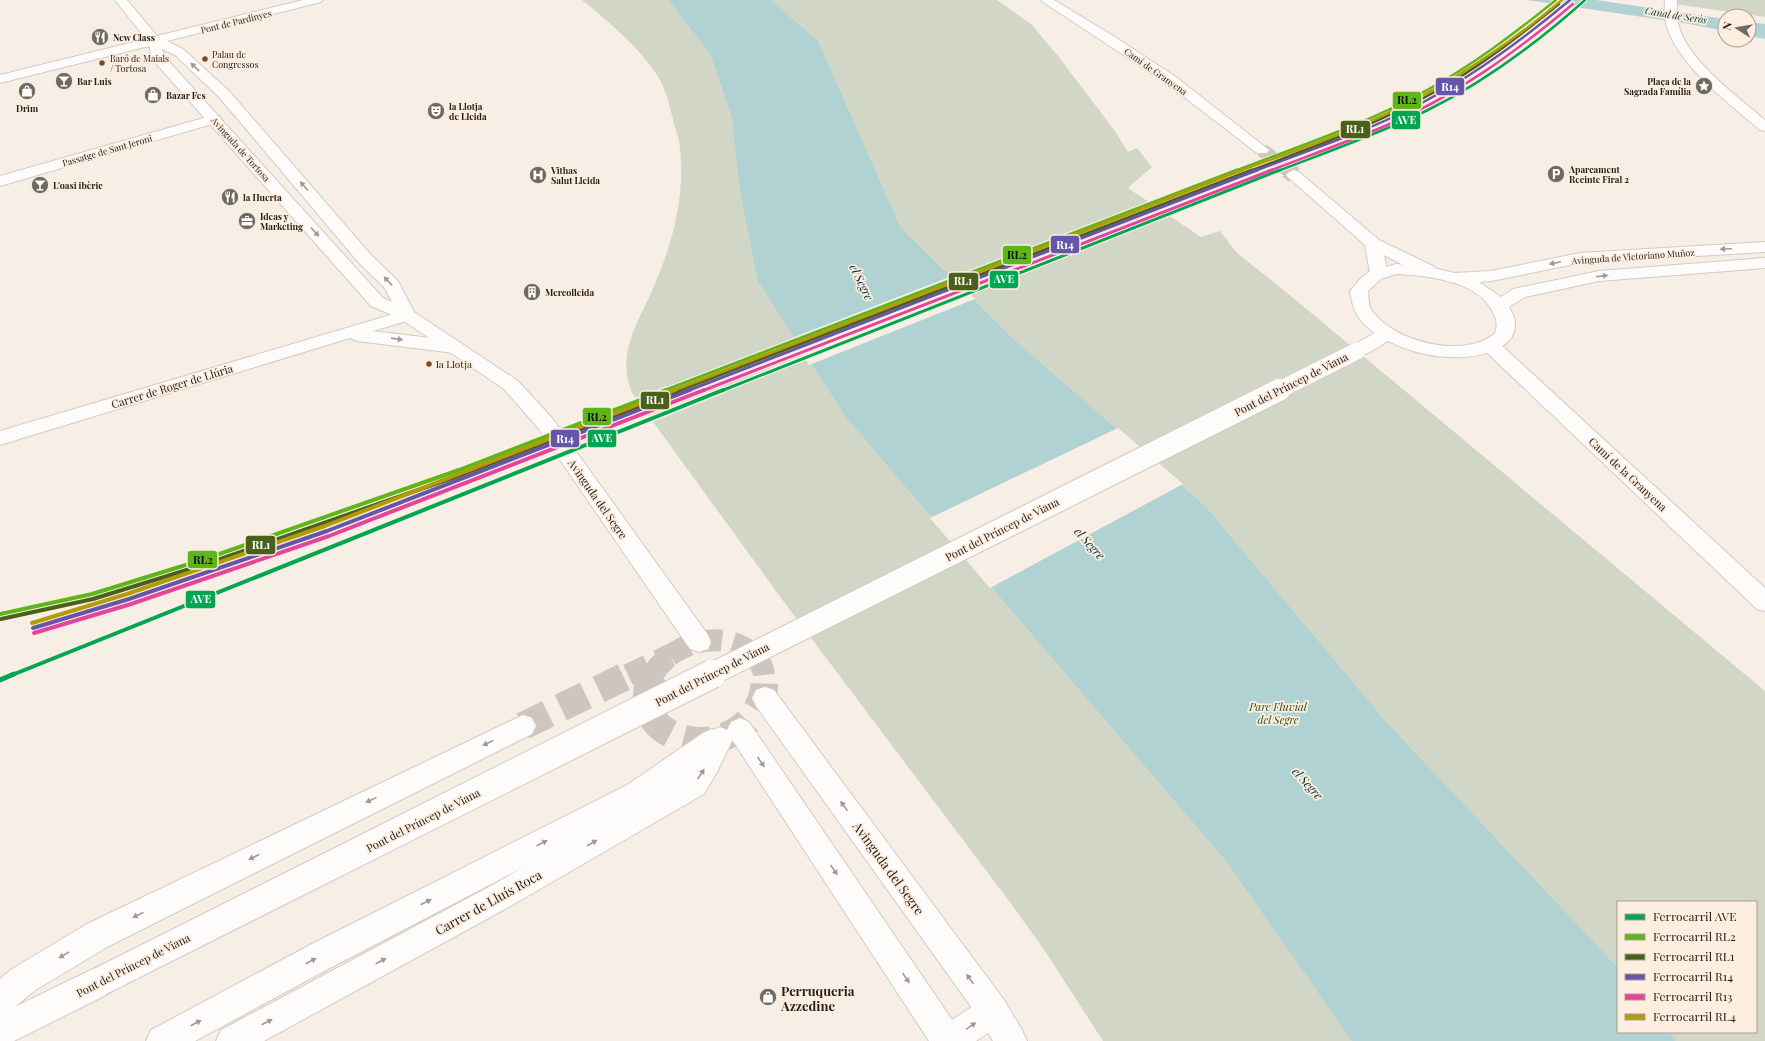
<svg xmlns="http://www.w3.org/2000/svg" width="1765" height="1041" viewBox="0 0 1765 1041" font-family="'Playfair Display',serif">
	<rect width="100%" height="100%" fill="#f7eee6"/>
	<path fill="#d2d6c7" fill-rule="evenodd" d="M582,0H997L1031,24L1058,56L1115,131L1128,152L1137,148L1152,167L1128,188L1201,237L1220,231L1236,252L1297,301L1765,691V1041H1103L1045,951L1009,901L784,602L632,393C617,355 635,328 651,293C672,247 687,193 679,141C678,135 675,129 674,123C670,108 666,88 657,75C637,45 610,23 582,0ZM1618,902H1756V1032H1618Z
		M1676,0H1765V17L1675,4Z"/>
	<path fill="#b0d2d2" d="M669,0H770L818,41L900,227L1013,339L1205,506L1386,722L1618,968V1032H1669L1675,1041H1352L1227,862L846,417L758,281L740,191L732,117L711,55Z
		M1527,0H1596L1725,19V31L1684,23Z
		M1749,22L1765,24V39L1749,36Z"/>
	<path fill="#f7eee6" d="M952,276L975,299L809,365L792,338Z
		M1118,428L1183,484L990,588L930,518Z"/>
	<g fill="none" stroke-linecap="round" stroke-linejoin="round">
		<path stroke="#cdc5be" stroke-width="14" stroke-dasharray="14 6" stroke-linecap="butt" d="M1262,150L1289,171"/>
		<path stroke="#cdc5be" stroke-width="17" stroke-dasharray="17 8" stroke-linecap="butt" d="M1288,170L1294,175"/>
		<path stroke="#cdc5be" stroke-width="22" stroke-dasharray="22 11" stroke-linecap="butt" d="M670,655C681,648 692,643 705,641C728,637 761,649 764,675
			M628,675L670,655
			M653,675L658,667L670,655"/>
		<path stroke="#cdc5be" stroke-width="28" stroke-dasharray="28 14" stroke-linecap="butt" d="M653,674C623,735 711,764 750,719C761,706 766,692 764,674
			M523,726L630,674"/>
		<defs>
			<path id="street" d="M1040,0H1054L1115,37L1176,77L1269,150L1267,153H1257L1166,83Z
				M1665,0H1677C1677,6 1676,13 1677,19C1684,59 1735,94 1765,120V131L1760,130C1729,103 1672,61 1665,19C1664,13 1665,6 1665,0Z
				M214,115L219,116L221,119L219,122L0,186V176Z
				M1294,170L1299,172L1379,240L1433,266L1436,270L1433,274L1427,275L1421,274L1384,255L1388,273L1385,277L1379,278L1373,277L1370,273L1365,245L1289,178L1286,175L1289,172Z
				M407,310L413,311L416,315L413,319L373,331L454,341L461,343L463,347L461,351L454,353L357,341L350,338L0,445V431Z
				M1491,340L1498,342L1765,588V611L1757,609L1484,350L1482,346L1484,342Z
				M720,727L729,731L733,739L717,772L704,794L507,908L264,1041H216L221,1030L487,888L684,776L711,731Z
				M993,995L1004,1000L1009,1011L1004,1022L976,1041H932L937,1030L982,1000Z"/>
			<path id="secondary" d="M115,0H127L157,36L303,0H323L321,2L167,41L183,49L229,91L371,255L398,281L414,312L518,381L552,418L708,635L711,642L708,649L699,652L690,649L538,428L504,389L401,319L371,306L153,60L149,46L0,83V75L146,39ZM162,49L175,55L219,97L359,263L384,287L392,302L383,298L164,56Z
				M1765,242V252L1580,263L1491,281L1479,282L1501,297L1513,289L1599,271L1765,258V268L1599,281L1525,297L1509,307C1512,312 1515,318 1515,324C1516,353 1468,359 1447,357C1427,356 1406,350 1388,341C1376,348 1364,359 1350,355L1348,351L1350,347L1375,333C1358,321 1353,311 1350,291L1361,278L1369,272L1396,264L1425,266L1455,273L1491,271L1580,253ZM1396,274C1425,275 1474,281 1490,307C1495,316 1499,323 1495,333C1466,360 1391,342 1371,309C1368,304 1369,297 1368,291L1381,279Z
				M99,966L110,971L115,982L110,993L14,1041H0V1014Z"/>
			<path id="primary" d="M765,687L774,690L1004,1000L1022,1030L1027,1041H993L982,1022L756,706L752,698L756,690Z
				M523,715L532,718L536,726L532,734L109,946L34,991L11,1010L0,1015V979L12,969L87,924Z
				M740,718L749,722L959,1030L964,1041H929L731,738L727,730L731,722Z
				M712,729L721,733L725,741L721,749L647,803L330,968L195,1041H146L151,1030L308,946L627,785L703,733Z"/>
		</defs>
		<use href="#street" stroke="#d2cbc4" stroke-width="2"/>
		<use href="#secondary" stroke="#d2cbc4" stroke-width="2"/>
		<use href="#primary" stroke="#d2cbc4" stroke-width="2"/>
		<use href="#street" fill="#fefcfb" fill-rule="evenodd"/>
		<use href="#secondary" fill="#fefcfb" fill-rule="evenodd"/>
		<use href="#primary" fill="#fefcfb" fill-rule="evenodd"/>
		<defs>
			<path id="rail" d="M1308,143L1384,121"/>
		</defs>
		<use href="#rail" stroke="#bdbcba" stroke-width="3"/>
		<use href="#rail" stroke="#fdeee0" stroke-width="2" stroke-dasharray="5.5" stroke-linecap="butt"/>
		<defs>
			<path id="secondary-bridge-far2" d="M1277,391L1357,351"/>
			<path id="secondary-bridge-far1" d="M710,675L1279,390"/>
			<path id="secondary-bridge" d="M99,982L712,674"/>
		</defs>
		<use href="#secondary-bridge-far2" stroke="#d2cbc4" stroke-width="18" stroke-linecap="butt"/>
		<use href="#secondary-bridge-far1" stroke="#d2cbc4" stroke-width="24" stroke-linecap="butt"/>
		<use href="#secondary-bridge" stroke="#d2cbc4" stroke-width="30" stroke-linecap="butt"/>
		<use href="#secondary-bridge-far2" stroke="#fefcfb" stroke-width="17"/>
		<use href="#secondary-bridge-far1" stroke="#fefcfb" stroke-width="22"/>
		<use href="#secondary-bridge" stroke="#fefcfb" stroke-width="28"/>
		<defs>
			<path id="rail-1-far3" d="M1278,171C1327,152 1378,134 1426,111C1485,82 1537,43 1585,0"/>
			<path id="rail-1-far2" d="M721,391L1280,170"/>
			<path id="rail-1-far1" d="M12,675L723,390"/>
			<path id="rail-1" d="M0,680L14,674"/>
			<path id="rail-2-far2" d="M1235,171C1299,146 1367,124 1427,90C1473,65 1515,33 1556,0"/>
			<path id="rail-2-far1" d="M663,391L1237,170"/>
			<path id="rail-2" d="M0,614L92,594L205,559L459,470L666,390"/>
			<path id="rail-3-far2" d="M1250,171C1310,148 1373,126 1429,95C1476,70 1518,37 1559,4"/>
			<path id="rail-3-far1" d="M678,391L1252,170"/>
			<path id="rail-3" d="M1,619L93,599L206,564L461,475L681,390"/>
			<path id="rail-4-far2" d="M1255,171C1306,151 1360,134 1410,109C1468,80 1520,42 1570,0"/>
			<path id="rail-4-far1" d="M687,391L1257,170"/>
			<path id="rail-4" d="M33,628L129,599L327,531L690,390"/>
			<path id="rail-5-far2" d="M1269,171C1308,156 1347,142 1385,126C1454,97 1516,52 1573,4"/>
			<path id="rail-5-far1" d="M702,391L1272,170"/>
			<path id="rail-5" d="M34,633L131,604L329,536L704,390"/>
			<path id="rail-6-far2" d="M1240,171C1288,153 1338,137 1384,115C1449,85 1507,46 1562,0"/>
			<path id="rail-6-far1" d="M672,391L1242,170"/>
			<path id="rail-6" d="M32,623L127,594L325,526L675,390"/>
		</defs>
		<use href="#rail-1-far3" stroke="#fdeee0" stroke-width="4.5"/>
		<use href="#rail-1-far2" stroke="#fdeee0" stroke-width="5.5"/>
		<use href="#rail-1-far1" stroke="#fdeee0" stroke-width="7"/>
		<use href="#rail-1" stroke="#fdeee0" stroke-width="8"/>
		<use href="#rail-2-far2" stroke="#fdeee0" stroke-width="4.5"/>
		<use href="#rail-2-far1" stroke="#fdeee0" stroke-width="5.5"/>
		<use href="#rail-2" stroke="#fdeee0" stroke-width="7"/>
		<use href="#rail-3-far2" stroke="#fdeee0" stroke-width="4.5"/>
		<use href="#rail-3-far1" stroke="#fdeee0" stroke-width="5.5"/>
		<use href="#rail-3" stroke="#fdeee0" stroke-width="7"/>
		<use href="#rail-4-far2" stroke="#fdeee0" stroke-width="4.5"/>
		<use href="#rail-4-far1" stroke="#fdeee0" stroke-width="5.5"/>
		<use href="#rail-4" stroke="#fdeee0" stroke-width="7"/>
		<use href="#rail-5-far2" stroke="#fdeee0" stroke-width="4.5"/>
		<use href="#rail-5-far1" stroke="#fdeee0" stroke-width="5.5"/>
		<use href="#rail-5" stroke="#fdeee0" stroke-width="7"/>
		<use href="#rail-6-far2" stroke="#fdeee0" stroke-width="4.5"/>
		<use href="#rail-6-far1" stroke="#fdeee0" stroke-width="5.5"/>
		<use href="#rail-6" stroke="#fdeee0" stroke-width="7"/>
		<use href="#rail-1-far3" stroke="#00a651" stroke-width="2.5"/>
		<use href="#rail-1-far2" stroke="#00a651" stroke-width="3"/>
		<use href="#rail-1-far1" stroke="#00a651" stroke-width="4"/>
		<use href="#rail-1" stroke="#00a651" stroke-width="5"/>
		<use href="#rail-2-far2" stroke="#5eb71a" stroke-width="2.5"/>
		<use href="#rail-2-far1" stroke="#5eb71a" stroke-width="3"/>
		<use href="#rail-2" stroke="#5eb71a" stroke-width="4"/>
		<use href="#rail-3-far2" stroke="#4a611c" stroke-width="2.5"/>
		<use href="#rail-3-far1" stroke="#4a611c" stroke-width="3"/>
		<use href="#rail-3" stroke="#4a611c" stroke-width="4"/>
		<use href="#rail-4-far2" stroke="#6556ac" stroke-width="2.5"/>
		<use href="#rail-4-far1" stroke="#6556ac" stroke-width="3"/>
		<use href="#rail-4" stroke="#6556ac" stroke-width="4"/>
		<use href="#rail-5-far2" stroke="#e5449c" stroke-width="2.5"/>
		<use href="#rail-5-far1" stroke="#e5449c" stroke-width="3"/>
		<use href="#rail-5" stroke="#e5449c" stroke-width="4"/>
		<use href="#rail-6-far2" stroke="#b39c0c" stroke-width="2.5"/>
		<use href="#rail-6-far1" stroke="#b39c0c" stroke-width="3"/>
		<use href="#rail-6" stroke="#b39c0c" stroke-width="4"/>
	</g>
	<defs><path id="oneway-solid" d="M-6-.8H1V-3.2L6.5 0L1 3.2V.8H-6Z"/></defs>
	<g fill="#9d9997">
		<use href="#oneway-solid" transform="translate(195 67) rotate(-136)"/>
		<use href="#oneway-solid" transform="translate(304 186) rotate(-131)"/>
		<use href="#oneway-solid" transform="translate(315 232) rotate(48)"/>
		<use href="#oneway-solid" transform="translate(1726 249) rotate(177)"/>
		<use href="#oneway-solid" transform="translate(1555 263) rotate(168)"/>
		<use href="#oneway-solid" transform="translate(1602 276) rotate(-7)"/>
		<use href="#oneway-solid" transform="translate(388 281) rotate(-133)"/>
		<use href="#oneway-solid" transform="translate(397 339) rotate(8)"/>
		<use href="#oneway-solid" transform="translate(488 743) rotate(154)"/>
		<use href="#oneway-solid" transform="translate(761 762) rotate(56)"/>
		<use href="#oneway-solid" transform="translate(701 774) rotate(-57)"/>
		<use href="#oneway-solid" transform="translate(371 800) rotate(154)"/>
		<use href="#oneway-solid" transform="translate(844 806) rotate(-126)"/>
		<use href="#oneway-solid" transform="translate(542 843) rotate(-27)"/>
		<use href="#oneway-solid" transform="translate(592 843) rotate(-30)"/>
		<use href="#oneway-solid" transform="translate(254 857) rotate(154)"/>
		<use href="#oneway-solid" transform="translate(834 870) rotate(56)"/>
		<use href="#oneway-solid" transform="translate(426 902) rotate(-27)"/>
		<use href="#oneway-solid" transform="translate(138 915) rotate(153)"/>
		<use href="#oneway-solid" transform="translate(64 955) rotate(149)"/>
		<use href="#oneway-solid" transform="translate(311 961) rotate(-28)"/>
		<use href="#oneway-solid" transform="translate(381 961) rotate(-28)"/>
		<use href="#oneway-solid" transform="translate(906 978) rotate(56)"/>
		<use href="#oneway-solid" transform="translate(970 979) rotate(-126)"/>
		<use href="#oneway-solid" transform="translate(267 1022) rotate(-28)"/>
		<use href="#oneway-solid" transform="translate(196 1023) rotate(-28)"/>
		<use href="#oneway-solid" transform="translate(971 1026) rotate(-34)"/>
	</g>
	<defs>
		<symbol id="restaurant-disc" viewBox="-11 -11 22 22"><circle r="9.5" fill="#6f6963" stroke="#fdeee0"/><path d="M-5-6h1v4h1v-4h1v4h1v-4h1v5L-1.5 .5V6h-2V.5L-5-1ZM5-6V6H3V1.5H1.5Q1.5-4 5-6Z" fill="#fff"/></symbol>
		<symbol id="bar-disc" viewBox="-11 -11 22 22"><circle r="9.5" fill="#6f6963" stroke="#fdeee0"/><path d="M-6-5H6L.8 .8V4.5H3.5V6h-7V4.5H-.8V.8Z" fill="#fff"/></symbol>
		<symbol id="sight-disc" viewBox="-11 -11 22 22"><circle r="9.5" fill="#6f6963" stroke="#fdeee0"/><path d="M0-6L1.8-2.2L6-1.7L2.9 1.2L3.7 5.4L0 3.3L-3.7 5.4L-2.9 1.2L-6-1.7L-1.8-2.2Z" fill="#fff"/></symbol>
		<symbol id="shop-disc" viewBox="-11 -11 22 22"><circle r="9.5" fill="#6f6963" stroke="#fdeee0"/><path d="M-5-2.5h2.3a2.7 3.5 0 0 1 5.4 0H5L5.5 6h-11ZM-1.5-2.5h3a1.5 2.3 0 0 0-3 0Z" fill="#fff"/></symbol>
		<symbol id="theatre-disc" viewBox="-11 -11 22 22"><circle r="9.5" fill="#6f6963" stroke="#fdeee0"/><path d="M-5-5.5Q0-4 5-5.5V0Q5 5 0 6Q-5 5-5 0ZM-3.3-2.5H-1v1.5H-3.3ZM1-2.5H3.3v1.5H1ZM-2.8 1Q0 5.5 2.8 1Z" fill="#fff"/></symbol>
		<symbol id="parking-disc" viewBox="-11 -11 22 22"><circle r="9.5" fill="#6f6963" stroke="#fdeee0"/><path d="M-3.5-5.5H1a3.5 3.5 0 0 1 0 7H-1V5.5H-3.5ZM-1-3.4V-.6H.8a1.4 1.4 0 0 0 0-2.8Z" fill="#fff"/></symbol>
		<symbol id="hospital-disc" viewBox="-11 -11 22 22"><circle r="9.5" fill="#6f6963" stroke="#fdeee0"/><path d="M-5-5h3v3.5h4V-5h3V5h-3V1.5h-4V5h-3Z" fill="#fff"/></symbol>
		<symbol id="office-disc" viewBox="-11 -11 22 22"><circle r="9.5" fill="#6f6963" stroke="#fdeee0"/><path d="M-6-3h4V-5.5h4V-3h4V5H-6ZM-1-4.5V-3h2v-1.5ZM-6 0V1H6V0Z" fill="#fff"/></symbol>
		<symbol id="building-disc" viewBox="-11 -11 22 22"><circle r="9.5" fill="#6f6963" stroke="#fdeee0"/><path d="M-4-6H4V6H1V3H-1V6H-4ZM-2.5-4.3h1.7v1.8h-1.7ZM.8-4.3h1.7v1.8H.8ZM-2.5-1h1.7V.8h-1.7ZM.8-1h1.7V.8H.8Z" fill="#fff"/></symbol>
	</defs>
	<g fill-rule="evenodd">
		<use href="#restaurant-disc" x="90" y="27" width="20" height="20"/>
		<use href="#bar-disc" x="54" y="71" width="20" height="20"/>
		<use href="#sight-disc" x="1694" y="76" width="20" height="20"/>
		<use href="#shop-disc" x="17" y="81" width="20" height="20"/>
		<use href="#shop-disc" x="143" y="85" width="20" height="20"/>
		<use href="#theatre-disc" x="426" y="101" width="20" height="20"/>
		<use href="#parking-disc" x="1546" y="164" width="20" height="20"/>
		<use href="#hospital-disc" x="528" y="165" width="20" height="20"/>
		<use href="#bar-disc" x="30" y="175" width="20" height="20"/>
		<use href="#restaurant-disc" x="220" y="187" width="20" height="20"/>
		<use href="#office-disc" x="237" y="211" width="20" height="20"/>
		<use href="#building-disc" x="522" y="282" width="20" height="20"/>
		<use href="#shop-disc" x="758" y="987" width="20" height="20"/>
	</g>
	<g fill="#7a4b2a" stroke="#fdeee0" stroke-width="1.5">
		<circle cx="205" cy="59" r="3.5"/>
		<circle cx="102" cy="63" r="3.5"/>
		<circle cx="429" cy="364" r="3.5"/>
	</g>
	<g text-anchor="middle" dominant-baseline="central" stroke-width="3.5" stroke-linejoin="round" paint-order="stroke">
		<g font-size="9" fill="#26211c" stroke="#fdeee0">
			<text transform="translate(236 21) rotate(-14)">Pont de Pardinyes</text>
			<text transform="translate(1156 71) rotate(35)">Camí de Granyena</text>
			<text transform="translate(241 149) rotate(48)">Avinguda de Tortosa</text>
			<text transform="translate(107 150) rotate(-16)">Passatge de Sant Jeroni</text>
			<text transform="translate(1633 256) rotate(-4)">Avinguda de Victoriano Muñoz</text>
		</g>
		<g font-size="9" font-weight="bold" fill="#26211c" stroke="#fdeee0" text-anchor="start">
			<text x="113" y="37">New Class</text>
			<text x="77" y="81">Bar Luis</text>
			<text x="1691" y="81" text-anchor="end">Plaça de la<tspan x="1691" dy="10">Sagrada Família</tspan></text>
			<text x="166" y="95">Bazar Fes</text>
			<text x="449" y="106">la Llotja<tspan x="449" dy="10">de Lleida</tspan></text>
			<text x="27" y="108" text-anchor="middle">Drim</text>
			<text x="1569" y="169">Aparcament<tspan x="1569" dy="10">Recinte Firal 2</tspan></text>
			<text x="551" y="170">Vithas<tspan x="551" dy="10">Salut Lleida</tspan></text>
			<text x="53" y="185">L'oasi ibèric</text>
			<text x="243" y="197">la Huerta</text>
			<text x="260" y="216">Ideas y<tspan x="260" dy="10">Marketing</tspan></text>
			<text x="545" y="292">Mercolleida</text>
		</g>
		<g font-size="9" fill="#26211c" stroke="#fdeee0" text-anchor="start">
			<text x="212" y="54">Palau de<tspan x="212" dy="10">Congressos</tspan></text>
			<text x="110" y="58">Baró de Maials<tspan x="110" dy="10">/ Tortosa</tspan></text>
		</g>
		<g font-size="10" font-style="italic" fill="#003336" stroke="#fdeee0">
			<text transform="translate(1676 15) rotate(9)">Canal de Seròs</text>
		</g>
		<g font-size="10" fill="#26211c" stroke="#fdeee0" text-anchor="start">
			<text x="436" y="364">la Llotja</text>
		</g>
		<g font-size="11" fill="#26211c" stroke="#fdeee0">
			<text transform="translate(1291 384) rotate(-27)">Pont del Príncep de Viana</text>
			<text transform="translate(172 386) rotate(-17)">Carrer de Roger de Llúria</text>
			<text transform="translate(1628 474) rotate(43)">Camí de la Granyena</text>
			<text transform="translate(598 499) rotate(55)">Avinguda del Segre</text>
			<text transform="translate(1002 529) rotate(-27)">Pont del Príncep de Viana</text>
			<text transform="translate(712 674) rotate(-27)">Pont del Príncep de Viana</text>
			<text transform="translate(423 820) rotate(-27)">Pont del Príncep de Viana</text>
			<text transform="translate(133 965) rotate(-27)">Pont del Príncep de Viana</text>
		</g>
		<g font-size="11" font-style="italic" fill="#2a4c1c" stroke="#fdeee0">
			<text x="1278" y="706">Parc Fluvial<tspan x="1278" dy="13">del Segre</tspan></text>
		</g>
		<g font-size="12" font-style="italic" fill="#003336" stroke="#fdeee0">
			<text transform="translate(862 282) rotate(64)">el Segre</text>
			<text transform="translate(1090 543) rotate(48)">el Segre</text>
			<text transform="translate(1308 783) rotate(48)">el Segre</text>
		</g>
		<g font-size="13" fill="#26211c" stroke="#fdeee0">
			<text transform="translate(889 868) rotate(54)">Avinguda del Segre</text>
			<text transform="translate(488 902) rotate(-29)">Carrer de Lluís Roca</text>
		</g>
		<g font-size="13" font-weight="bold" fill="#26211c" stroke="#fdeee0" text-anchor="start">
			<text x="781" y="990">Perruqueria<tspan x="781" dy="15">Azzedine</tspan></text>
		</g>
	</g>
	<g stroke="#fdeee0" stroke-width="1.5">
		<rect x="1435" y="77" width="30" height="19" rx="4" fill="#6556ac"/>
		<rect x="1392" y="91" width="30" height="19" rx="4" fill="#5eb71a"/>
		<rect x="1391" y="110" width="30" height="20" rx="4" fill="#00a651"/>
		<rect x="1340" y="120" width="31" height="19" rx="4" fill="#4a611c"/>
		<rect x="1050" y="235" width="30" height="19" rx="4" fill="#6556ac"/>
		<rect x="1002" y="245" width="30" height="20" rx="4" fill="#5eb71a"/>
		<rect x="989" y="270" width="30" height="19" rx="4" fill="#00a651"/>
		<rect x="948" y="272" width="31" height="19" rx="4" fill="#4a611c"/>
		<rect x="640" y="391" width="30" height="19" rx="4" fill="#4a611c"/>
		<rect x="582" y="407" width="30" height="19" rx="4" fill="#5eb71a"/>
		<rect x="587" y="429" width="30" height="19" rx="4" fill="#00a651"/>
		<rect x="550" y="429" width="30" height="19" rx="4" fill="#6556ac"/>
		<rect x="245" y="535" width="31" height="20" rx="4" fill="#4a611c"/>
		<rect x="187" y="550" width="31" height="19" rx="4" fill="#5eb71a"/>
		<rect x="185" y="590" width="31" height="19" rx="4" fill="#00a651"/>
	</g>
	<g font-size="11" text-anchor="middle" font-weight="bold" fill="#fff">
		<text x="1450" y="91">R14</text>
		<text x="1406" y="124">AVE</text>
		<text x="1355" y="133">RL1</text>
		<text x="1065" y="249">R14</text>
		<text x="1004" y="283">AVE</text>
		<text x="963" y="285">RL1</text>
		<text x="655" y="404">RL1</text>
		<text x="602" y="442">AVE</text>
		<text x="565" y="443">R14</text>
		<text x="261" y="549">RL1</text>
		<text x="201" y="603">AVE</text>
	</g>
	<g font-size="11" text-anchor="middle" font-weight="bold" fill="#111">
		<text x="1407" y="104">RL2</text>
		<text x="1017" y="259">RL2</text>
		<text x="597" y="421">RL2</text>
		<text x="203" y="564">RL2</text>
	</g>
	<rect x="1617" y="901" width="140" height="132" fill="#fdeee0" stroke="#a79c92"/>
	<rect x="1625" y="914" width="20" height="6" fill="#00a651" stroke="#a79c92"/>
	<text x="1653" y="921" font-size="12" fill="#26211c">Ferrocarril AVE</text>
	<rect x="1625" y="934" width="20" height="6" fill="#5eb71a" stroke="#a79c92"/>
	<text x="1653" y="941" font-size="12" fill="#26211c">Ferrocarril RL2</text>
	<rect x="1625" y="954" width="20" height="6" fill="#4a611c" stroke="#a79c92"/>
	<text x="1653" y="961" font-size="12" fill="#26211c">Ferrocarril RL1</text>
	<rect x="1625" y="974" width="20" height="6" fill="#6556ac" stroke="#a79c92"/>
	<text x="1653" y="981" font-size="12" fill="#26211c">Ferrocarril R14</text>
	<rect x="1625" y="994" width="20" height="6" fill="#e5449c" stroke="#a79c92"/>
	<text x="1653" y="1001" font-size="12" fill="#26211c">Ferrocarril R13</text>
	<rect x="1625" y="1014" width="20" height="6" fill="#b39c0c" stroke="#a79c92"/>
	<text x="1653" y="1021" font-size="12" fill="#26211c">Ferrocarril RL4</text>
	<g transform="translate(1737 28) rotate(282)"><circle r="19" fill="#fdeee0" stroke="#a79c92"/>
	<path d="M0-3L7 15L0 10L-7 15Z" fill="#6f6963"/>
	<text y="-6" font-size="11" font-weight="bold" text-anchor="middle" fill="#26211c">N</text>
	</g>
</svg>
